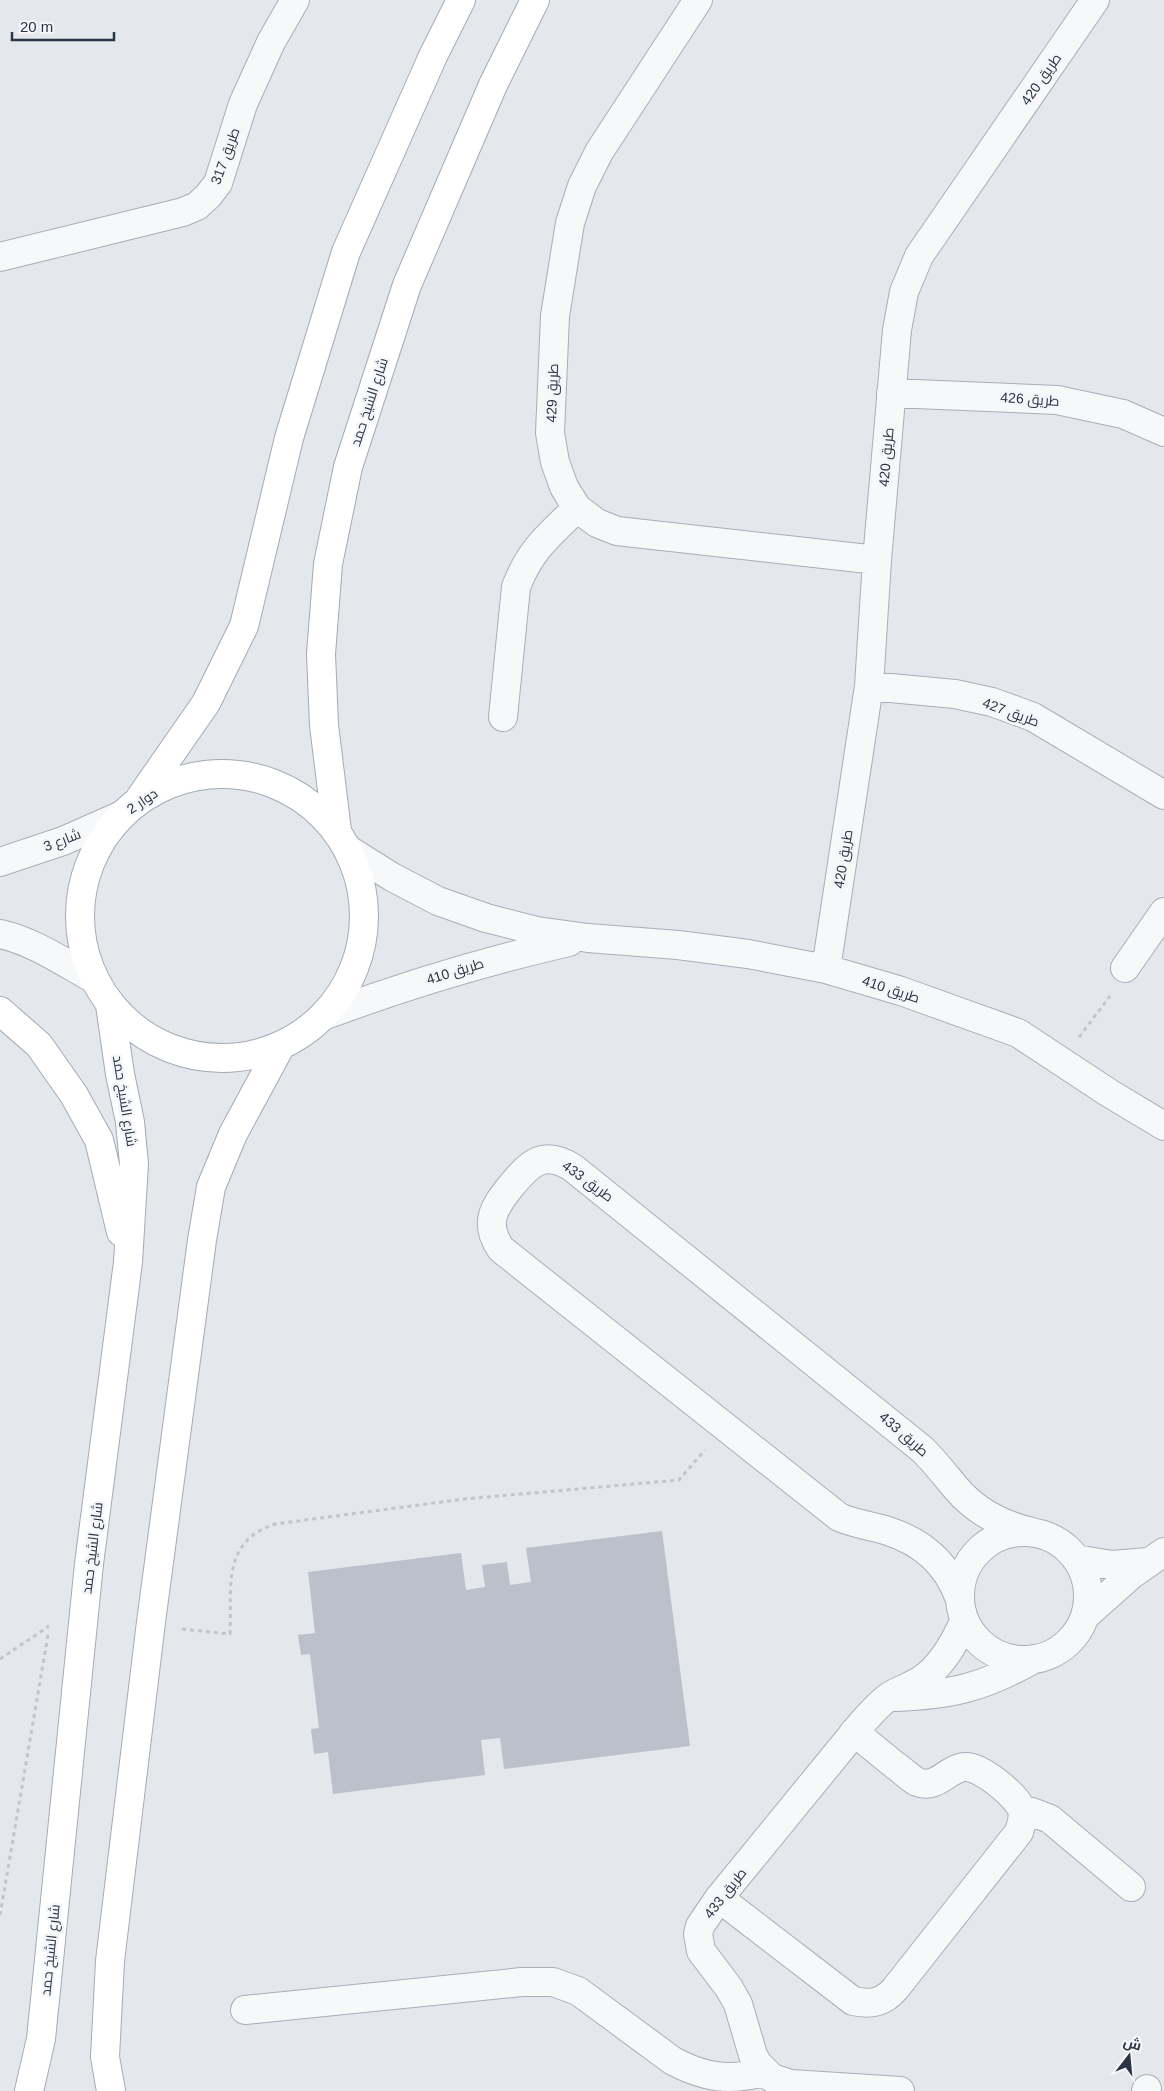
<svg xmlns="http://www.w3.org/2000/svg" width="1164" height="2091" viewBox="0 0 1164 2091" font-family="Helvetica,Cairo,sans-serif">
	<rect width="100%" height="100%" fill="#e4e7ec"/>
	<path fill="#bbc0ca" d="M662,1531L690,1746L504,1769L500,1738L481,1740L485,1775L333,1794L328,1752L314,1754L311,1729L319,1728L310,1654L301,1655L298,1635L315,1633L308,1572L461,1553L466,1590L485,1587L482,1565L507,1562L510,1585L531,1582L526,1548Z"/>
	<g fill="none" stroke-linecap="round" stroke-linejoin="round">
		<defs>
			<path id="minor" d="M698,0L599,152L582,186L570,223L555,316L550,433L555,462L564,487L577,508L597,523L617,531L877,560
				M0,257L183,212L197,206L208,196L218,183L243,104L271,42L295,0
				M891,393L1057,400L1123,414L1164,432
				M869,686L955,694L992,702L1033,717L1164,795
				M503,717L516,587C530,550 549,535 577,508
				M349,850L392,877L438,901L486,918L537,931L588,938L678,945L748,954L826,969L901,991L1018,1033L1109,1093L1164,1126
				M0,862L63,841L122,815
				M0,934C33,941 65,963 94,979
				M1125,968L1164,912
				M826,969L869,686L877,560L897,330L904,292L919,256L1095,0
				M326,1015C406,985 486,961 569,942
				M960 1596a64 64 0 1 1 128 0a64 64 0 1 1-128 0Z
				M1076,1559L1112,1565L1148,1562
				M959,1597C947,1564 922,1542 888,1531C872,1526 855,1524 839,1517L501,1249C483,1223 494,1207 511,1186C530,1163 544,1149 573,1168L923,1450C935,1462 945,1475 956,1488C976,1512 1002,1525 1032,1532
				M1085,1616L1131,1575L1164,1552
				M895,1697C952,1695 984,1687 1034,1659
				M1023,1812H1032L1050,1819L1131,1887
				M719,1898L853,2001C870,2005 883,2003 895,1989L1019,1832C1021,1825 1024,1817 1022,1810C1017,1796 982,1767 966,1767C948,1767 938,1790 917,1782C910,1778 903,1771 896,1766C882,1755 868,1743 854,1732
				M245,2010L522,1982H553L578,1991L673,2061C705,2078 729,2081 764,2072
				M900,2091L791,2084L772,2078L758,2064L753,2055L738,2004L729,1988L701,1951L698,1934L700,1926L719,1898L862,1723C870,1714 878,1705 887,1698C899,1689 914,1687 928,1675C945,1660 955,1642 964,1621
				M1146,2091L1147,2089"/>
			<path id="major" d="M80 916a142 142 0 1 1 284 0a142 142 0 1 1-284 0Z
				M140,798L206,703L244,626L289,438L346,252L433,56L461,0
				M337,831L324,725L321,654L328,564L348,467L407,285L493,85L535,0
				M0,1011L39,1045L74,1095L99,1140L121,1232
				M29,2091L41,2039L89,1564L128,1262L134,1164L130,1122L120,1074L110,1005
				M111,2091L105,2057L110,1961L151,1622L202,1240L211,1187L233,1134L280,1047"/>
		</defs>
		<use href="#minor" stroke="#a9aeb7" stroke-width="30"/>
		<use href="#major" stroke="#a3abb8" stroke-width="30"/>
		<path stroke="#c2c5cb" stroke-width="3" stroke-dasharray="4 4" stroke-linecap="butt" d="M1079,1037L1110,996
			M182,1629L230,1634C232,1587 221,1542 275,1524L464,1499L679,1480L705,1450
			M0,1659L49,1626
			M0,1915L48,1635"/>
		<use href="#minor" stroke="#f7f8fa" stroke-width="28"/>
		<use href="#major" stroke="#fff" stroke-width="28"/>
	</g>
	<g text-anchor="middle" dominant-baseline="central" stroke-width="5" stroke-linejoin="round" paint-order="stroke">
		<g font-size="14" fill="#2b3445" stroke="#f4f6f9">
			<text transform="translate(1041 79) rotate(-55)">طريق 420</text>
			<text transform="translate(225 156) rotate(-70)">طريق 317</text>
			<text transform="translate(552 393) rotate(-88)">طريق 429</text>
			<text transform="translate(1030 399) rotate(4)">طريق 426</text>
			<text transform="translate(369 402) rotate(-72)">شارع الشيخ حمد</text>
			<text transform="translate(886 457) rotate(-85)">طريق 420</text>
			<text transform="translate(1011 712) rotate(20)">طريق 427</text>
			<text transform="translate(142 801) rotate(-34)">دوار 2</text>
			<text transform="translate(62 840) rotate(-21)">شارع 3</text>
			<text transform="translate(843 859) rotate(-81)">طريق 420</text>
			<text transform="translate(455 971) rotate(-17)">طريق 410</text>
			<text transform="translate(891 989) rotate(18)">طريق 410</text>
			<text transform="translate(125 1101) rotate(81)">شارع الشيخ حمد</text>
			<text transform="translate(588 1181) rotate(36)">طريق 433</text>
			<text transform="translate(904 1434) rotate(41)">طريق 433</text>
			<text transform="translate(92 1548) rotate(-83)">شارع الشيخ حمد</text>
			<text transform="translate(725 1893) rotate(-52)">طريق 433</text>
			<text transform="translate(50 1950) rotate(-84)">شارع الشيخ حمد</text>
		</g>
	</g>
	<g transform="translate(1129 2056) rotate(16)" stroke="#f4f6f9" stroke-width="4" paint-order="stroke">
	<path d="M0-4L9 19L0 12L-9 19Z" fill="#2b3445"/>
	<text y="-8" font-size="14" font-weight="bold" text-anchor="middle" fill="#2b3445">ش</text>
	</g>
	<path d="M12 32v8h102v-8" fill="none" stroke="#2b3445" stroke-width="2.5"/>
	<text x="20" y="32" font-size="15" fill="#2b3445" stroke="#f4f6f9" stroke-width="4" paint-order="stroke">20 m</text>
</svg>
